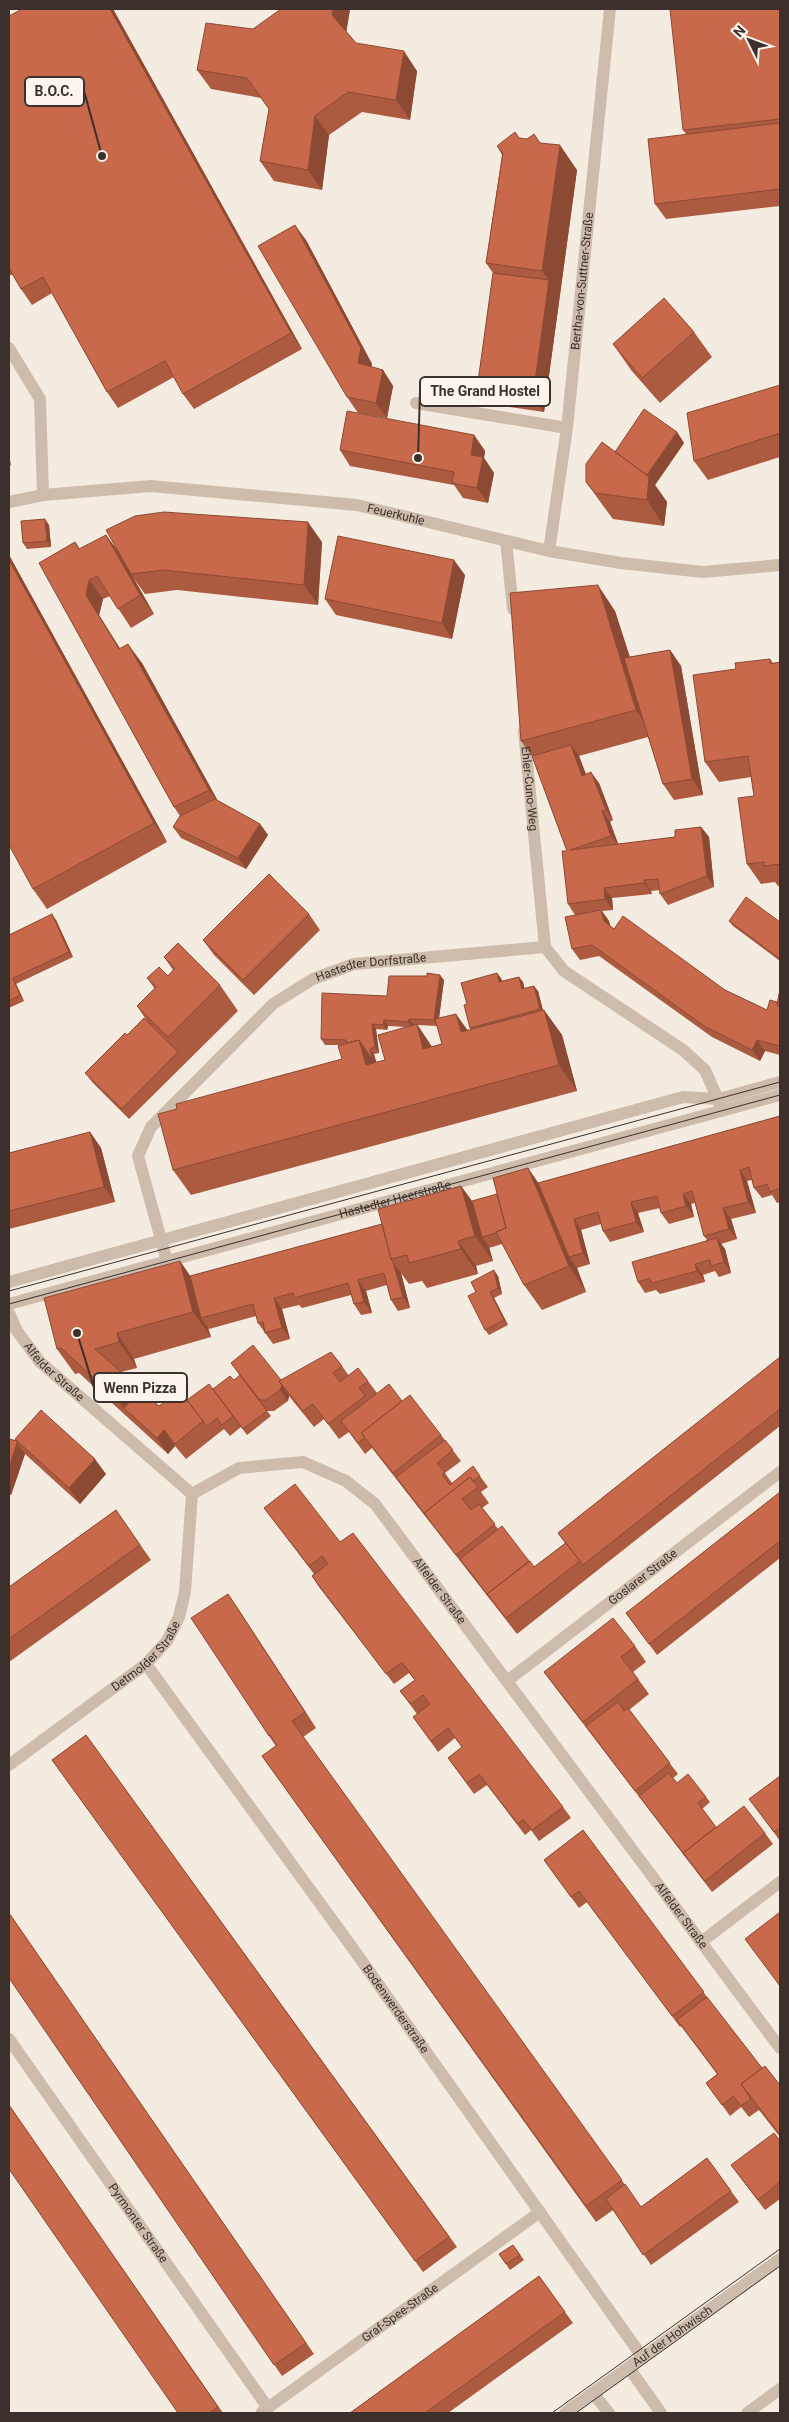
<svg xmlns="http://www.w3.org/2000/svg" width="789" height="2422" viewBox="0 0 789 2422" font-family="Roboto,sans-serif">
	<rect width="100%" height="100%" fill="#f4ebe1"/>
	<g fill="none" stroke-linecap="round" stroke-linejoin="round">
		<g stroke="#cdbbac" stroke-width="12">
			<path d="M9,348L40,399L43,495"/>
			<path d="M416,403L567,428"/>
			<path id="s1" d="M9,502L43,495L151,486L357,505L549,551L621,563L703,572L780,565"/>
			<path d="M506,541L513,609"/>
			<path id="s2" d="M549,551L567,428L610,9"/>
			<path id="s3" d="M524,731L545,947"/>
			<path d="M545,947L564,971L683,1050L705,1070L720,1104"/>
			<path id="s4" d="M167,1261L138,1156L151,1127L273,1004L313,979L354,964L545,947"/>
			<path d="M9,1282L683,1097L719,1099L780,1082"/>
			<path d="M9,1304L780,1095"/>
			<path id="s5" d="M9,1313L17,1331L40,1362L192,1494"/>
			<path id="s6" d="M192,1494L239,1468L303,1462L346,1481L375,1504L780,2048"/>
			<path id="s7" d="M146,1664L354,1950L643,2358"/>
			<path id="s8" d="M507,1681L780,1472"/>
			<path id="s9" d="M9,1765L146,1664L167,1641L179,1617L185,1592L192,1494"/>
			<path d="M701,1942L780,1882"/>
			<path id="s10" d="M9,2039L268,2408"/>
			<path d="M629,2368L661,2413"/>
			<path d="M593,2393L609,2413"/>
			<path id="s11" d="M262,2412L540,2212"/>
			<path id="s12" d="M565,2413L780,2259"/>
			<path d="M747,2413L780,2389"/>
		</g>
		<g stroke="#3b302b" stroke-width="1">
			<path d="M9,1291L780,1082"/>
			<path id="s13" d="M9,1304L780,1095"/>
			<path d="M552,2413L780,2249"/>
			<path d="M576,2413L780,2266"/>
		</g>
	</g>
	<path fill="#ac5a40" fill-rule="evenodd" d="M113,9L302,349L194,409L183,394L174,377L118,408L107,392L52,293L32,305L21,289L13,275H9V16Z
		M350,9L346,32L356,43L417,71L410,120L362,112L329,135L322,190L274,181L260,161L269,109L261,98L211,89L197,70Z
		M780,9V206L666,219L655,204L686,134L683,130Z
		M519,138L540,143L577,170L544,412L488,404L477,389L493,273L486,263L502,155L497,146Z
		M306,240L372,364L371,367L383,370L393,386L387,418L358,413L347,397Z
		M694,332L712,357L660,403L631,370L613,344Z
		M780,385V457L708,480L694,461Z
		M677,432L684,443L655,485L667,502L664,526L613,519L604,507L586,482L615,452Z
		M474,435L485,451L484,458L494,473L488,503L463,498L454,485L350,466L340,450Z
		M49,525L51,547L27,549L23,543Z
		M106,535L118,551L322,542L318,605L177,590L145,594L132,576L154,614L131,628L110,596L103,599L99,615L120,649L142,663L217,800L260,824L268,835L246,869L181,838L173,827L180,816L174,807L39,563L75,542L80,549Z
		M9,555L167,842L47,909L33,889Z
		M465,575L452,639L336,615L325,599Z
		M615,611L630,657L670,650L681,666L703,795L674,800L663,784L648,737L579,756L586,774L599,783L613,820L610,822L618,844L675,837L701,827L709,837L714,887L668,905L660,894V890L651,891L652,894L612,898L613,910L602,911L609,921L610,926L614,929L725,990L767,1010L777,1002L780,990V1055L765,1051L760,1061L712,1037L599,956L580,960L572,949L581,914L575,915L568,904L567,851L532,756L521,741Z
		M770,659L773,663L780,662V886H778L775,882L761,884L747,864L754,796L751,777L719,782L705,762L736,669Z
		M309,914L320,930L254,995L214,955L203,940Z
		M56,920L73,957L16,984L24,1001L9,1008V935Z
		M729,921L780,922V961L733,926Z
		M164,957L220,985L238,1011L129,1119L93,1083L85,1073L127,1035L147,1021L137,1006L155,989L147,978L168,976L173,970Z
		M519,977L523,982L524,988L538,991L543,1010H544L562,1035L577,1091L191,1195L173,1170L177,1109L342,1059L340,1045H325L321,1039L387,996L444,980L439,1018L468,1030H471L470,1028L467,1004L501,978L502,981ZM417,1025L437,1026L442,1044L432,1047ZM388,1026L406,1027L385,1060L376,1062L374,1054L379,1053L376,1029L387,1030Z
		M780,1116V1202L777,1203L772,1195L762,1198L754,1188L752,1180L747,1181L756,1213L731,1219L737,1239L721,1244L725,1249L731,1273L719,1277L715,1271L703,1275L705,1282L660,1294L656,1290L645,1293L638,1282L707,1240L704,1236L695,1203L691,1204L694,1217L669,1224L661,1213L660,1208L638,1213L644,1232L610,1242L603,1231L601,1224L581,1230L590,1264L577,1268L586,1292L542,1310L524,1285L502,1244L489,1248V1247L493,1261L476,1266L478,1274L427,1288L422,1281L409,1284L401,1273L410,1308L398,1311L391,1300L387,1285L366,1291L372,1313L361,1315L354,1304L351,1295L302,1308L299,1305L282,1309L290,1339L273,1344L258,1323L256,1316L209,1329L208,1328L211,1337L134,1359L137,1368L121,1372L132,1382L139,1392L159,1406L187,1400L234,1380L240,1376L231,1363L281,1380L342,1366L349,1376L368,1381L377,1393L402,1401L441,1435L461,1461L445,1473L452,1483L480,1476L488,1487L481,1492L489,1503L482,1508L498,1529L534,1567L565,1543L558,1533L780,1357V1426L517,1634L372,1448L365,1454L349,1432L339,1439L324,1419L314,1427L289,1396L288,1401L274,1411H267L271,1416L247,1435L241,1427L230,1436L224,1429L186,1459L175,1446L168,1454L79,1373L75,1374L57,1349L180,1261L190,1276L382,1224L461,1186L472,1201L497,1194L528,1168L538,1183Z
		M90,1132L101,1148L115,1202L9,1229V1153Z
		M498,1276L502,1294L494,1298L508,1325L489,1335L485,1330L476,1292Z
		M9,1439L17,1441L15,1439L106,1474L80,1504L25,1454L11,1495L9,1494Z
		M780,1492V1558L657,1655L626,1613Z
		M264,1508L340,1542L563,1807L571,1818L539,1841L531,1830L525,1835L487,1785L474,1794L448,1758L462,1747L455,1738L438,1752L413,1717L417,1714L400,1691L415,1680L409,1673L394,1684L319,1587L312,1576L314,1574Z
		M116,1510L151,1560L9,1662V1587Z
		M228,1594L316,1728L303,1737L641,2207L707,2158L739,2202L651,2265L613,2210L596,2222L262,1756L276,1746L269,1736Z
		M635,1646L646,1662L633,1672L649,1694L629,1710L678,1774L673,1778L677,1783L706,1797L710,1802L702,1809L716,1827L765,1833L773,1844L712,1892L555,1687L544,1672Z
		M86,1735L457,2247L423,2272L52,1760Z
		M780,1776V1841L757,1809Z
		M583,1830L707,1997L762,2068L780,2085V2137L759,2110L749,2117L741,2107L730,2116L706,2083L717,2074L681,2026L680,2027L587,1902L579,1908L544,1860Z
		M9,1913L314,2354L282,2376L9,1978Z
		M9,2105L223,2413H178Z
		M780,2141V2199L765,2210L731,2165Z
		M513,2245L524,2260L510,2270L499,2254Z
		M539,2276L573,2323L448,2413H350Z"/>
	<path fill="#8c4a34" d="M110,9H113L302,349L291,333Z
		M333,9H350L346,34L332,15Z
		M404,51L417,71L410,120L396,100Z
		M315,116L329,135L322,190L308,170Z
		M560,145L577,170L544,412L533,396L549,280L542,271Z
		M295,225L306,240L372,364L368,379L358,363Z
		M383,370L393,386L387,418L376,403Z
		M677,432L684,443L655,485L667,502L664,526L647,500L644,478Z
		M474,435L485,451L484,458L494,473L488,503L477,488L471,455Z
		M9,453L11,466L9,463Z
		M45,519L49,525L51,547L47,541Z
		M308,522L322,542L318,605L304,585Z
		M106,535L120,554L154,614L140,595Z
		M9,555L167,842L154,823L9,560Z
		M454,560L465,575L452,639L442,623Z
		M89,580L103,599L99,615L133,669L119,649L86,595Z
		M598,585L615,611L654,735L636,710Z
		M128,644L142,663L223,810L209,790Z
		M670,650L681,666L703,795L692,779Z
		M571,745L579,756L590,786L582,776Z
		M591,772L599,783L613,820L606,810Z
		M602,811L610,822L619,846L611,836Z
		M260,824L268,835L246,869L238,858Z
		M701,827L709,837L714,887L707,876Z
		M644,880L651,891L652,894L644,883Z
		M604,888L612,898L613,910L605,899Z
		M601,910L609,921L612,932L604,921Z
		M52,914L56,920L73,957L69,952Z
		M497,973L501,978L503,987L499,982Z
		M440,975L444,980L438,1026L434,1020Z
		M519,977L523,982L526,994L522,989Z
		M13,978L16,984L24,1001L20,995Z
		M534,986L538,991L544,1015L540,1009Z
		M544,1010L562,1035L577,1091L559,1065Z
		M456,1014L474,1039L461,1032Z
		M409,1019L413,1025L412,1027L408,1022Z
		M384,1020L388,1026L387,1030L383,1025Z
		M372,1024L376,1029L379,1053L375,1047Z
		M417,1024L434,1050L423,1049Z
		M359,1040L370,1049L374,1054L384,1090L366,1065Z
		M757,1040L765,1051L760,1061L752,1050Z
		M90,1132L101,1148L115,1202L104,1187Z
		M528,1168L546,1194L569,1257L577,1268L586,1292L569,1266Z
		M740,1170L747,1181L756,1213L748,1202Z
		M461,1186L479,1211L482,1237L489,1247L493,1261L475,1236Z
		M683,1194L691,1204L694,1217L686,1206Z
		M631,1202L638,1213L644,1232L636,1222Z
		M723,1208L731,1219L737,1239L729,1229Z
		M574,1219L581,1230L590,1264L583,1253Z
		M717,1238L725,1249L731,1273L724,1262Z
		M458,1241L476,1266L478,1274L461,1249Z
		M180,1261L197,1286L201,1318L208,1328L211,1337L193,1312Z
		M393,1262L401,1273L410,1308L403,1297Z
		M695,1264L703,1275L705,1282L697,1271Z
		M494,1270L498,1276L502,1294L498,1288Z
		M358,1280L366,1291L372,1313L364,1302Z
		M490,1292L494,1298L508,1325L504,1320Z
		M274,1298L282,1309L290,1339L282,1328Z
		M117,1333L134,1359L137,1368L119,1342Z
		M132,1382L150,1408H124L117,1399Z
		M282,1385L289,1396L288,1401L280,1390Z
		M164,1430L175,1446L168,1454L157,1438Z
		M17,1443L25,1454L11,1495L9,1492V1468Z
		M95,1459L106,1474L80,1504L69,1488Z
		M228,1594L239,1610L316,1728L305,1712Z"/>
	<path fill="#c8694b" stroke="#8c4a34" d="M22,9H110L291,333L183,394L165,361L107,392L43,277L21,289L9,268V16Z
		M281,9H333L332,15L356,43L404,51L396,100L348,92L315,116L308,170L260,161L269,109L247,78L197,70L206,23L253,29Z
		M670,9H780V119L683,130Z
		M780,123V189L655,204L648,139Z
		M515,132L519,138L527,139L534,134L540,143L560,145L542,271L486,263L503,153L497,146Z
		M295,225L361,348L358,363L383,370L376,403L347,397L258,246Z
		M493,273L549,280L533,396L477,389Z
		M664,298L694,332L642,378L613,344Z
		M780,385V433L694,461L687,413Z
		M644,409L677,432L647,475L615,452Z
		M347,411L474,435L471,455L483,457L477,488L452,483L454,472L340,450Z
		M602,442L649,477L647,500L595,493L586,482V464Z
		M164,512L308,522L304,585L163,570L131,574L106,530L135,516Z
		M45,519L47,541L23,543L21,521Z
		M106,535L140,595L118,609L97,576L89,580L86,595L119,649L128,644L209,790L174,807L39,563L75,542L79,549Z
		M338,536L454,560L442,623L325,599Z
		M9,560L154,823L33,889L9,845Z
		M598,585L636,710L521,741L510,593Z
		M670,650L692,779L663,784L624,658Z
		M770,659V664L780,662V864L764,866V862L747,864L738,798L754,796L748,756L705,762L693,675L736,669L735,663Z
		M571,745L582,776L591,772L606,810L602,811L611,836L570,850L675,837V830L701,827L707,876L660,894L658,879L644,880V883L604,888L605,899L568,904L562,851H567L532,756Z
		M215,799L260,824L238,858L173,827L180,816Z
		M269,874L309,914L243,980L203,940Z
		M746,897L780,922V959L729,921Z
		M601,910L604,921L614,929L623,916L725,990L767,1010L770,1000L777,1002V1004L780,1008V1046L757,1040L752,1050L704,1026L592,945L572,949L565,917Z
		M52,914L69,952L13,978L20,995L9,1001V935Z
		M178,943L220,985L168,1037L137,1006L156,987L147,978L159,967L168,976L175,968L164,957Z
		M427,973L440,975L434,1020L409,1019L408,1022L384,1020L383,1025L372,1024L375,1047L370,1049L373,1060L359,1040L347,1043L346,1040L321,1039L322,993L387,996L389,976H427Z
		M497,973L499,982L519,977L522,989L534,986L540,1009L470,1028L464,1005L467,1004L461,983Z
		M780,990V1003L777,1004Z
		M544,1010L559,1065L173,1170L158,1114L177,1109L176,1104L342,1059L338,1046L359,1040L366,1065L385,1060L378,1035L417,1024L423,1049L442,1044L435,1019L456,1014L461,1032Z
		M144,1018L178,1052L122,1109L85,1073L125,1033L127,1035Z
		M780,1116V1188L770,1192L767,1184L754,1188L749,1167L740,1170L748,1202L723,1208L729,1229L704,1236L692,1191L683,1194L686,1206L661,1213L657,1196L631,1202L636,1222L603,1231L598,1212L574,1219L583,1253L569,1257L538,1183Z
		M90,1132L104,1187L9,1211V1153Z
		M528,1168L569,1266L524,1285L496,1232L506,1228L493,1178Z
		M461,1186L475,1236L458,1241L461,1249L409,1263L407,1255L391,1259L378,1209Z
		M497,1194L506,1228L496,1232V1233L482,1237L472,1201Z
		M382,1224L391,1259L393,1262L403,1297L391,1300L384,1273L358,1280L364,1302L354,1304L348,1283L294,1298L293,1293L274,1298L282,1328L265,1333L263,1322L258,1323L253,1304L201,1318L190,1276Z
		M717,1238L724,1262L711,1266L710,1260L695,1264L697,1271L652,1283L650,1278L638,1282L632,1262Z
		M180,1261L193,1312L117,1333L119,1342L95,1349L132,1382L117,1399L61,1348L57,1349L44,1298Z
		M494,1270L498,1288L490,1292L504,1320L485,1330L468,1296L476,1292L471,1282Z
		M253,1345L281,1380L279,1381L282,1385L280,1390L266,1400H260L231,1363Z
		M331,1352L342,1366L333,1373L340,1382L358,1368L368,1381L359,1388L365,1396L328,1424L313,1404L303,1411L279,1381Z
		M780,1357V1409L583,1565L558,1533Z
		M240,1375L267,1411L243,1429L213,1389L230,1376L234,1380Z
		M209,1384L233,1416L222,1425L217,1418L207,1426L187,1400Z
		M389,1384L402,1401L361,1433L365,1437L358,1443L341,1421Z
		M141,1390L159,1406L179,1390L203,1421L175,1444L164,1430L157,1438L124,1408Z
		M410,1395L441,1435L393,1473L361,1433Z
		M41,1410L95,1459L69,1488L15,1439Z
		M9,1439L17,1441V1443L9,1468Z
		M445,1440L453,1450L437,1463L445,1473L442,1474L450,1485L473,1466L480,1476L473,1481L470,1477L424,1513L427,1517L396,1477Z
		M470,1477L478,1487L462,1499L471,1510L479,1504L495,1524L456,1555L424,1513Z
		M295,1484L340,1542L353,1533L563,1807L532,1830L523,1819L518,1824L479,1774L467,1783L448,1758L462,1747L448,1728L431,1741L413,1717L430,1704L423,1695L411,1704L400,1691L415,1680L402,1662L386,1674L312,1576L328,1564L322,1556L309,1566L264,1508Z
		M780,1492V1541L649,1644L626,1613Z
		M116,1510L140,1545L9,1639V1587Z
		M502,1526L529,1561L487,1594L490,1598L460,1559Z
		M566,1543L580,1561L506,1618L487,1594L530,1561L534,1567Z
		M228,1594L305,1712L292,1721L622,2180L586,2206L262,1756L277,1745L270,1735L269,1736L191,1618Z
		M613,1618L635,1646L621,1657L638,1679L583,1722L544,1672Z
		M618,1702L624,1711L628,1708L670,1763L635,1791L586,1726Z
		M86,1735L449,2237L415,2261L52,1760Z
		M669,1773L677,1783L688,1774L706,1797L698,1803L716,1827L683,1853L687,1858L639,1796Z
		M780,1776V1828L774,1832L749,1799Z
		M744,1806L765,1833L705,1881L683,1853Z
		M583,1830L704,1992L672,2016L579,1891L571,1897L544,1860Z
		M780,1912V1986L745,1939Z
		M9,1913L306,2343L274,2365L9,1978Z
		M707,1997L762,2068L741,2084L751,2099L741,2106L733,2096L722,2105L706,2083L718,2074L677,2020Z
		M765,2066L780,2085V2135L741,2084Z
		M9,2105L218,2407L209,2413H178L9,2169Z
		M774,2133L780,2141V2182L758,2200L731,2165Z
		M707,2158L731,2191L643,2255L606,2199L625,2184L641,2207Z
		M513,2245L520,2255L506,2264L499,2254Z
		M539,2276L565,2312L425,2413H350Z"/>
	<g text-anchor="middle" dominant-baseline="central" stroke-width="5" stroke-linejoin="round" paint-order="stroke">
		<g font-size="12" fill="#3b302b" stroke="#fbf5ee">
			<text stroke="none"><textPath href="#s2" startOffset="272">Bertha-von-Suttner-Straße</textPath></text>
			<text stroke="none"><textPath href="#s1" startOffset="390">Feuerkuhle</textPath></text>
			<text stroke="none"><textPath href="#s3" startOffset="58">Ehler-Cuno-Weg</textPath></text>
			<text stroke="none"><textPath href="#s4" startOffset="421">Hastedter Dorfstraße</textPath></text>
			<text stroke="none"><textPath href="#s13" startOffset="400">Hastedter Heerstraße</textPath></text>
			<text stroke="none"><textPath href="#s5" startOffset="75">Alfelder Straße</textPath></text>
			<text stroke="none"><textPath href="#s8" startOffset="171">Goslarer Straße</textPath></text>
			<text stroke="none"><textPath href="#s6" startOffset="310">Alfelder Straße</textPath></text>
			<text stroke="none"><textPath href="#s9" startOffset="176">Detmolder Straße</textPath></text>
			<text stroke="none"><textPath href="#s6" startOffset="715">Alfelder Straße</textPath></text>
			<text stroke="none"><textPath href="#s7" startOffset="426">Bodenwerderstraße</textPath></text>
			<text stroke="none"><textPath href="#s10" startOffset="225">Pyrmonter Straße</textPath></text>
			<text stroke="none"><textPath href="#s11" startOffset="170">Graf-Spee-Straße</textPath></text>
			<text stroke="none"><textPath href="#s12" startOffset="132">Auf der Hohwisch</textPath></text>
		</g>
	</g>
	<path fill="none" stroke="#3b302b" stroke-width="2" d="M102 156L84 91M418 458L420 391M77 1333L94 1388"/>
	<g fill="#3b302b" stroke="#fbf5ee" stroke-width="2">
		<circle cx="102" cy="156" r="5"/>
		<circle cx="418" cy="458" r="5"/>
		<circle cx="77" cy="1333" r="5"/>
	</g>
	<g fill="#fbf5ee" stroke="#3b302b" stroke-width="2">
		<rect x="25" y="77" width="59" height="29" rx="5"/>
		<rect x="420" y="377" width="130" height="29" rx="5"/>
		<rect x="94" y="1373" width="93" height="29" rx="5"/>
	</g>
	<g font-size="14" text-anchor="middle" font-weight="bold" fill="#3b302b">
		<text x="54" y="96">B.O.C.</text>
		<text x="485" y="396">The Grand Hostel</text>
		<text x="140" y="1393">Wenn Pizza</text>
	</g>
	<rect width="789" height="2422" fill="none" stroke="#3b302b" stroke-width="20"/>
	<g transform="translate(749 40) rotate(312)" stroke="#fbf5ee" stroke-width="4" paint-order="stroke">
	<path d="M0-4L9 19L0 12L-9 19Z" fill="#3b302b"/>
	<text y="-8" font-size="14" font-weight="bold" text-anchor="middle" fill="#3b302b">N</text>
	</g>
</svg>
